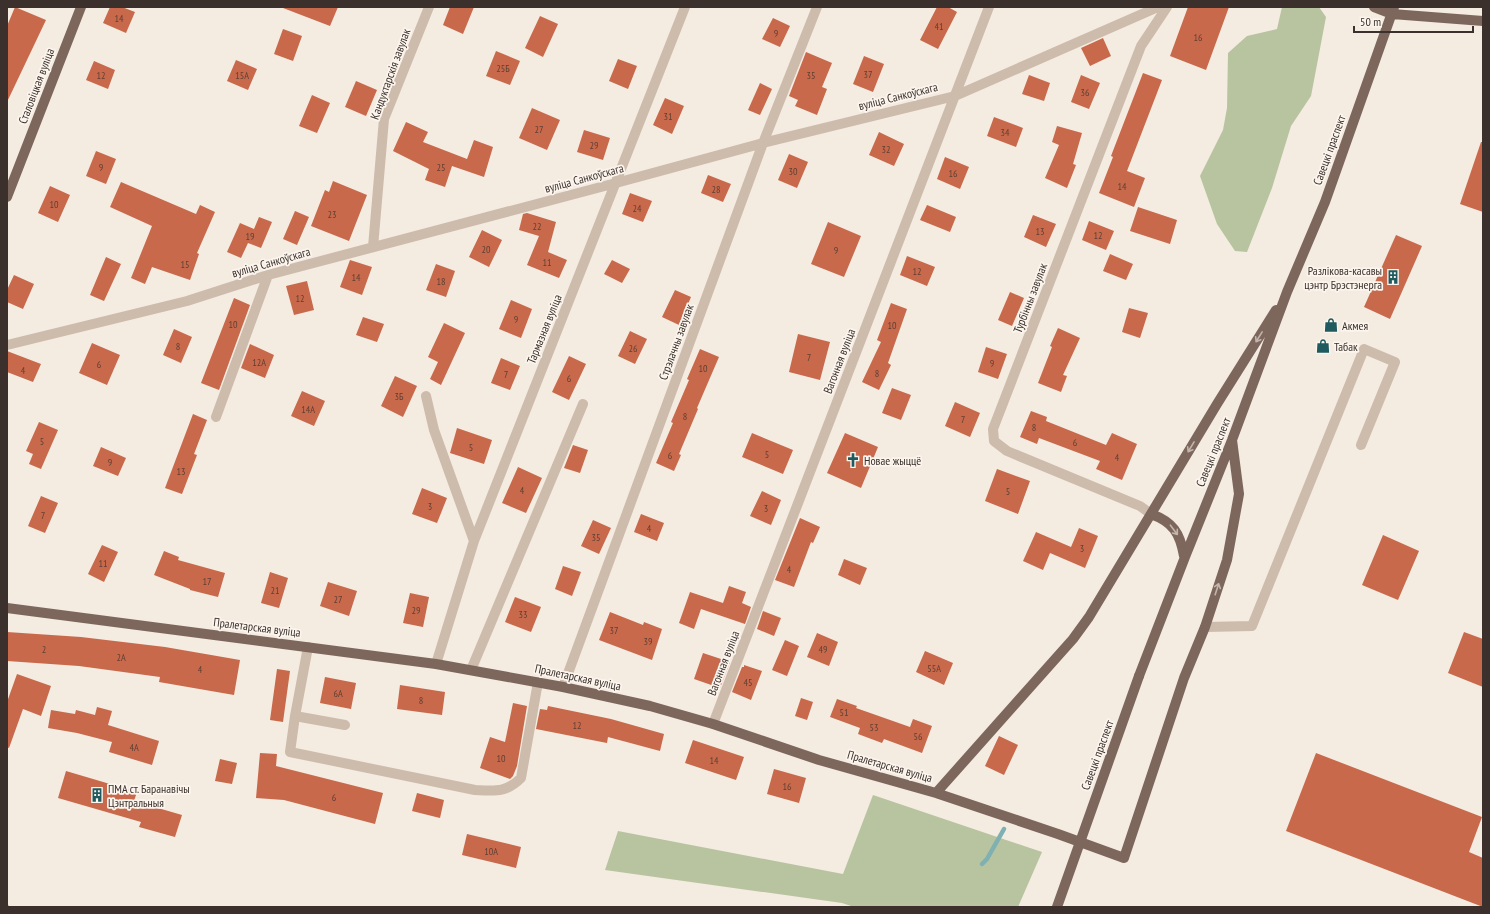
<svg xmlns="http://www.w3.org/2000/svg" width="1490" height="914" viewBox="0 0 1490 914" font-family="'PT Sans Narrow',sans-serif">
	<rect width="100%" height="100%" fill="#f4ebe1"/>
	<path fill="#b8c4a0" d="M1282,7H1319L1326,17L1311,96L1291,126L1272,188L1247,252L1235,251L1217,224L1200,176L1223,130L1227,108L1228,53L1247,36L1277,29Z
		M873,795L1042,852L1018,907H854L842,903L605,870L618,831L843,874Z"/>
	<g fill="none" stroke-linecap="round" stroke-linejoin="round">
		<path stroke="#7fb0b2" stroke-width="4.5" d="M982,864L987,859L1004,829"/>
	</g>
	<path fill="#c8694b" d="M15,7L46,20L7,102V26Z
		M110,7H122L135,12L126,33L103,23Z
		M283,7H338L330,26L283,8Z
		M450,7H474L463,34L443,25Z
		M937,7H948L957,12L938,49L920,40Z
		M1188,7H1229L1206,70L1170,56Z
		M540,16L558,24L543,57L525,48Z
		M773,18L790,26L780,47L762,39Z
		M283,29L302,36L293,61L274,54Z
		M1103,38L1111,56L1090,66L1081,48Z
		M496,51L520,61L510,85L486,76Z
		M806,52L832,63L822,87L827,89L817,115L795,106L798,100L789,96Z
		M864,56L884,64L873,92L853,84Z
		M618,59L637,66L628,89L609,81Z
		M236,60L257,69L248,90L227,81Z
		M94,61L115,70L108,89L86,80Z
		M1143,73L1162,80L1127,171L1145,178L1134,207L1099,193L1113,157L1111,156Z
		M1029,75L1050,83L1044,101L1022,94Z
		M1081,75L1100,83L1089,109L1071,102Z
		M356,81L377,90L366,116L345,107Z
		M760,83L772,89L760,115L748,110Z
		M312,95L330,103L317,133L299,126Z
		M665,98L684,106L672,134L653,125Z
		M532,108L560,120L547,150L519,138Z
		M994,117L1023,128L1016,147L987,136Z
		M406,122L428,132L423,142L467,159L474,140L493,147L484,177L452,166L445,187L425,180L429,169L393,151Z
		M1057,126L1082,133L1073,164L1076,165L1067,188L1045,178L1059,145L1052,142Z
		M584,130L610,138L603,160L577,152Z
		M879,132L904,144L894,166L869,155Z
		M1481,142H1483V212L1460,204Z
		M96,151L116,159L106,184L86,176Z
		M789,154L808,162L797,188L778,180Z
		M945,157L969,167L960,189L937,179Z
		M708,175L731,184L723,202L701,193Z
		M333,181L367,195L349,241L311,226L325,190L329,192Z
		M121,182L196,214L200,205L215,212L197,253L199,254L190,280L152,267L145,284L131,278L152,226L110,207Z
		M50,186L70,195L58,222L38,213Z
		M630,193L652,201L643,222L622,214Z
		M927,205L956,217L950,232L920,220Z
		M1138,207L1177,220L1170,244L1130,231Z
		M295,211L309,217L297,245L283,239Z
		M527,213L556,222L548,252L567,260L559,278L527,265L539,236L519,230L523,214Z
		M1033,215L1056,224L1046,247L1024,237Z
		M259,217L272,222L261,248L248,243L241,258L227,252L240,223L254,229Z
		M1089,221L1114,231L1106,250L1082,240Z
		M828,222L861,236L844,277L811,264Z
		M482,230L502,240L489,267L469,257Z
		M1396,235L1422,246L1390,319L1364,307Z
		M1110,254L1133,264L1126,280L1103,271Z
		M907,256L935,267L927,286L900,275Z
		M106,257L121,264L104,301L90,295Z
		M350,260L372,267L362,295L340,287Z
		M612,260L630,269L622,283L604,274Z
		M436,264L455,271L446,297L426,290Z
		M14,275L34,284L23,309L7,302V290Z
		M307,281L314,310L294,315L286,286Z
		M675,290L691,297L679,325L662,317Z
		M1010,292L1024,298L1012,326L998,320Z
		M234,298L250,305L219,390L201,383Z
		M511,300L532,309L521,338L499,329Z
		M891,303L907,309L888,363L891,365L879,390L862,382L881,342L877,340Z
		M1129,308L1148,313L1140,338L1122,332Z
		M363,317L384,324L377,342L356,335Z
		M444,323L465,333L441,385L430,379L438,362L428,357Z
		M1058,328L1080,338L1063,375L1067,376L1061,392L1038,383L1052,347L1050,346Z
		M174,329L192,337L181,363L163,355Z
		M630,331L647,339L635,364L618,356Z
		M798,334L830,342L820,380L789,372Z
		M92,343L120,355L107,385L79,373Z
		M250,344L274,355L265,378L241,368Z
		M986,347L1007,354L998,379L978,372Z
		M700,349L719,357L697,408L698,409L679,454L681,455L674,471L656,463L673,423L671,422L689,380L687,379Z
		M7,351L41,364L33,382L7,372Z
		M569,356L586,364L569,400L552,392Z
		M501,358L520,366L510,390L491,383Z
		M395,376L417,386L403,417L381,406Z
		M892,388L911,395L901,420L882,413Z
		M302,391L325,401L314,426L291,416Z
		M955,402L980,413L970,437L945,426Z
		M1031,411L1047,417L1046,421L1106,445L1112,433L1137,444L1122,480L1096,469L1100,461L1039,438L1037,444L1020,437Z
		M193,414L207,420L194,454L197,455L182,494L165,488Z
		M39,422L58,430L41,469L29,464L33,454L26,451Z
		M457,428L492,440L484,464L450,453Z
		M752,433L793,450L783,474L742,457Z
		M845,433L878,447L861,488L827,473Z
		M573,445L588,450L580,473L564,468Z
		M101,447L126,458L118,476L93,466Z
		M518,467L542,478L526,513L502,503Z
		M997,469L1030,481L1018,514L985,501Z
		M422,488L447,498L437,523L412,514Z
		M762,491L781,500L771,525L750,516Z
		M41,496L58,503L45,533L28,526Z
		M641,514L664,523L657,541L634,532Z
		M800,518L820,527L813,543L811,542L794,587L775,580Z
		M593,520L611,528L599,554L581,546Z
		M1079,528L1098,536L1085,568L1050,553L1043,570L1023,561L1036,532L1071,547Z
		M1383,535L1419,551L1398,600L1362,585Z
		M102,545L118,552L104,582L88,574Z
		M164,551L179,557L178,560L225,573L218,597L190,590V589L154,575Z
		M844,559L867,568L860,585L838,575Z
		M563,566L581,572L572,596L555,589Z
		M270,572L288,578L279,608L261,603Z
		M328,582L357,591L349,616L320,606Z
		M729,586L746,592L742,603L751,607L745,624L701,609L694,629L679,623L690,592L723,603Z
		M410,593L429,597L423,627L403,623Z
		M515,597L541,607L531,632L505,622Z
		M763,611L781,618L774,636L757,629Z
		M610,612L643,625L644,622L662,629L652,660L599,640Z
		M7,632L81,637L165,647L240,660L234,695L159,682L160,677L79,666L7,661Z
		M1464,632L1483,639V687L1448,673Z
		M817,633L838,642L829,666L807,657Z
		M785,640L799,646L787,676L772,670Z
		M925,651L953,663L944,685L916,672Z
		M703,653L730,662L720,688L694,679Z
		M744,665L762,671L751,700L732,692L742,667H744Z
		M277,669L290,671L283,722L270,720Z
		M17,674L51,686L41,716L23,709L9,748L7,747V702Z
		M325,677L356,683L351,709L320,703Z
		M400,685L445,692L442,715L397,709Z
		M801,698L813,702L807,720L795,716Z
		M837,699L857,706L856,708L910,727L913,719L932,726L922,753L884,739L882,743L858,734L860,728L830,717Z
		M513,703L527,706L517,766L513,776L510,779L480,768L490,737L505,742Z
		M548,706L611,719L664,734L660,751L608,737L607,743L536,729L540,709L547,710Z
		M97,707L112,711L108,725L159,741L152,765L109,752L112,742L77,733L48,728L51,710L75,714L76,710L95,715Z
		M999,736L1018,745L1004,775L985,766Z
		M693,740L744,757L736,780L685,763Z
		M260,753L277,754L276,766L383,793L375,824L284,800L256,798Z
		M1316,753L1482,817L1469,852L1483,858V907L1286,831Z
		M220,759L237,763L232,784L215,781Z
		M774,769L806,778L799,803L767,794Z
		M66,771L137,792L134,801L182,815L175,837L139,827L141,822L58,798Z
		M417,793L444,800L440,818L412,811Z
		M467,834L521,847L516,868L462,855Z"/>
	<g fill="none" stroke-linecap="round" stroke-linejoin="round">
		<path stroke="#cdbbac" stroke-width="10" d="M373,247L384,119L429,7
			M7,345L187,301L268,275L616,183L763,143L955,96L1158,7
			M426,396L434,430L474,541
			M216,417L268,275
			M1151,514L1140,506L1007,451L994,441L993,429L1141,46L1167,7
			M1205,627L1252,626L1364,349L1395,362L1361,445
			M308,647L295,716L345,725
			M436,664L474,541L685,7
			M471,670L583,404
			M563,687L763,143L817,7
			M295,716L290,752L475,790C495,791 506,793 521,778L538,682
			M713,724L989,7"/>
		<path stroke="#7d675c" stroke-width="10" d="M1374,7L1392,14L1483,21
			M7,197L81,7
			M1151,514C1173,522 1180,533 1184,556
			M7,608L436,664L563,687L650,706L713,724L819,760L936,793L1058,834L1124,858L1184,678L1205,627L1227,560L1239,494L1232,440
			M1139,676L1185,557L1232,440L1287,292L1325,202L1394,7
			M936,793L1073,639L1089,617L1217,404L1276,310"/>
		<path stroke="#3b302b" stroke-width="3" stroke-dasharray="1 3" stroke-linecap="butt" d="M7,906L10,907"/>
		<path stroke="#7d675c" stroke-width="10" d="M1057,907L1139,676"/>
	</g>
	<defs><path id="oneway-shaft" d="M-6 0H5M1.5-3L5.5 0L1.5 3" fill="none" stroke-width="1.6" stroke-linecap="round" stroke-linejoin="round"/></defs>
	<g stroke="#c2b5ac">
		<use href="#oneway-shaft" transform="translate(1259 337) rotate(122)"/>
		<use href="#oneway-shaft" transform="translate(1191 447) rotate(121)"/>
		<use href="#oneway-shaft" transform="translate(1174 530) rotate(53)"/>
		<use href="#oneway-shaft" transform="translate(1217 589) rotate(-72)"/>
	</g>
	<defs>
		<symbol id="building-bare" viewBox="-9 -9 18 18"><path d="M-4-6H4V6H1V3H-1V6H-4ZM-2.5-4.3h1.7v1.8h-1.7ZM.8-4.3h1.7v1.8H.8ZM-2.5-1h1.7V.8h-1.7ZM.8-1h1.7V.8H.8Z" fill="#1f5a5e" stroke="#fbf5ee" stroke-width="2.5" paint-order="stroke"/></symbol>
		<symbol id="shop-bare" viewBox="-9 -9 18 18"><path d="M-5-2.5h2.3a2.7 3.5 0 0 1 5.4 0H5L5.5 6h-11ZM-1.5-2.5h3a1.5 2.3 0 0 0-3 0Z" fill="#1f5a5e" stroke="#fbf5ee" stroke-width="2.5" paint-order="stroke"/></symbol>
		<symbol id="church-bare" viewBox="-9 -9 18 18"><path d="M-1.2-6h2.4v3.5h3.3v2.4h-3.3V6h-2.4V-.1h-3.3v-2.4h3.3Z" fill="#1f5a5e" stroke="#fbf5ee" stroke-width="2.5" paint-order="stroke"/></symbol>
	</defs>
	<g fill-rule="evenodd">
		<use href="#building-bare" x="1383" y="267" width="20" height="20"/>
		<use href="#shop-bare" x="1321" y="315" width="20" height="20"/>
		<use href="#shop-bare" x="1313" y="336" width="20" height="20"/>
		<use href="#church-bare" x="843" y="450" width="20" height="20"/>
		<use href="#building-bare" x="87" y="785" width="20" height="20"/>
	</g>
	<g text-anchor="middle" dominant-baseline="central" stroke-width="3.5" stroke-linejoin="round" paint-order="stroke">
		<g font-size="10" fill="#5e3e33">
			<text x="119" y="18">14</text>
			<text x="939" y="26">41</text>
			<text x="776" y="33">9</text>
			<text x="1198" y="37">16</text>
			<text x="503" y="68">25Б</text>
			<text x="868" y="74">37</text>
			<text x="101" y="75">12</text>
			<text x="242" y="75">15А</text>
			<text x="811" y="75">35</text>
			<text x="1085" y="92">36</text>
			<text x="668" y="116">31</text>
			<text x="539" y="129">27</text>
			<text x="1005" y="132">34</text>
			<text x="594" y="145">29</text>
			<text x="886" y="149">32</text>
			<text x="101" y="167">9</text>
			<text x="441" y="167">25</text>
			<text x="793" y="171">30</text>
			<text x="953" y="173">16</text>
			<text x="1122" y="186">14</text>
			<text x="716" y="189">28</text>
			<text x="54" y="204">10</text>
			<text x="637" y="208">24</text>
			<text x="332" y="214">23</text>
			<text x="537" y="226">22</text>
			<text x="1040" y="231">13</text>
			<text x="1098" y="235">12</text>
			<text x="250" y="236">19</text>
			<text x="486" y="249">20</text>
			<text x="836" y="250">9</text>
			<text x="547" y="262">11</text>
			<text x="185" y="264">15</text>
			<text x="917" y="271">12</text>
			<text x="356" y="277">14</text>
			<text x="441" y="281">18</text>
			<text x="300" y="298">12</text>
			<text x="516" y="319">9</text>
			<text x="233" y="324">10</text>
			<text x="892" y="325">10</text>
			<text x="178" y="346">8</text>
			<text x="633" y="348">26</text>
			<text x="809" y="357">7</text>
			<text x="259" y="362">12А</text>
			<text x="992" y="363">9</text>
			<text x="99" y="364">6</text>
			<text x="703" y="368">10</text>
			<text x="23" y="370">4</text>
			<text x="877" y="373">8</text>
			<text x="506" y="374">7</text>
			<text x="569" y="378">6</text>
			<text x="399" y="396">3Б</text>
			<text x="308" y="409">14А</text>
			<text x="685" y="416">8</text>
			<text x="963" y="419">7</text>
			<text x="1034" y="427">8</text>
			<text x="42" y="441">5</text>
			<text x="1075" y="442">6</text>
			<text x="471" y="447">5</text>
			<text x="767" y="454">5</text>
			<text x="670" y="455">6</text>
			<text x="1117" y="457">4</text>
			<text x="110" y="462">9</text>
			<text x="181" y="471">13</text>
			<text x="522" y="490">4</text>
			<text x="1008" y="491">5</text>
			<text x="430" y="506">3</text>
			<text x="766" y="508">3</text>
			<text x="43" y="515">7</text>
			<text x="649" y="528">4</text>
			<text x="596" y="537">35</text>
			<text x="1082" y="548">3</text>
			<text x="103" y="563">11</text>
			<text x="789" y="569">4</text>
			<text x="207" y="581">17</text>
			<text x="275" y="590">21</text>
			<text x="338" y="599">27</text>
			<text x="416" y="610">29</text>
			<text x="523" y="614">33</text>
			<text x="614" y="630">37</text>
			<text x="648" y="641">39</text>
			<text x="44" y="649">2</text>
			<text x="823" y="649">49</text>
			<text x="121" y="657">2А</text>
			<text x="934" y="668">55А</text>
			<text x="200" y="669">4</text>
			<text x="748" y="682">45</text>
			<text x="338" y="693">6А</text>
			<text x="421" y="700">8</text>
			<text x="844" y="712">51</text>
			<text x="577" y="725">12</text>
			<text x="874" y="727">53</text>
			<text x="918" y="736">56</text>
			<text x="134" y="747">4А</text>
			<text x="501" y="758">10</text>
			<text x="714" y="760">14</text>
			<text x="787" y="786">16</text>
			<text x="334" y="797">6</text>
			<text x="491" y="851">10А</text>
		</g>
		<g font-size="12" fill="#3b302b" stroke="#fbf5ee">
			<text transform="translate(390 74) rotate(-70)">Кандуктарскія завулак</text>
			<text transform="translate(36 86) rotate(-69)">Сталовіцкая вуліца</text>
			<text transform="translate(898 96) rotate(-14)">вуліца Санкоўскага</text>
			<text transform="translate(1329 150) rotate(-70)">Савецкі праспект</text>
			<text transform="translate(584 178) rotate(-15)">вуліца Санкоўскага</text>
			<text transform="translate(271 262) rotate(-16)">вуліца Санкоўскага</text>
			<text transform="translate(1030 298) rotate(-69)">Турбінны завулак</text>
			<text transform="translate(544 329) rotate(-68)">Тармазная вуліца</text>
			<text transform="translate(676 342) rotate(-70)">Стрэлачны завулак</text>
			<text transform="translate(839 361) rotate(-69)">Вагонная вуліца</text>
			<text transform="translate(1213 452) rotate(-68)">Савецкі праспект</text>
			<text transform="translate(257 627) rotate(7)">Пралетарская вуліца</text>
			<text transform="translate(723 663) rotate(-69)">Вагонная вуліца</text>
			<text transform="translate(578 677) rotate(12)">Пралетарская вуліца</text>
			<text transform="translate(1097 755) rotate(-70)">Савецкі праспект</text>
			<text transform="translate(890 766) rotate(16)">Пралетарская вуліца</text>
		</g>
		<g font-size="12" fill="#3b302b" stroke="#fbf5ee" text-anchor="start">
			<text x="1382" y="270" text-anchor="end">Разлікова-касавы<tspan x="1382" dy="14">цэнтр Брэстэнерга</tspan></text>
			<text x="1342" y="325">Акмея</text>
			<text x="1334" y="346">Табак</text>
			<text x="864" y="460">Новае жыццё</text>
			<text x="108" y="788">ПМА ст. Баранавічы<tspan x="108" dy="14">Цэнтральныя</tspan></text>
		</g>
	</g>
	<rect width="1490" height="914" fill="none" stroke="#3b302b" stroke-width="16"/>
	<path d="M1354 26v6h119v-6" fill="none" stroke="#3b302b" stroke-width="2"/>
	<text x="1360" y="26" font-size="12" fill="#3b302b" stroke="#fbf5ee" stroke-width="3" paint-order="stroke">50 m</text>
</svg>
